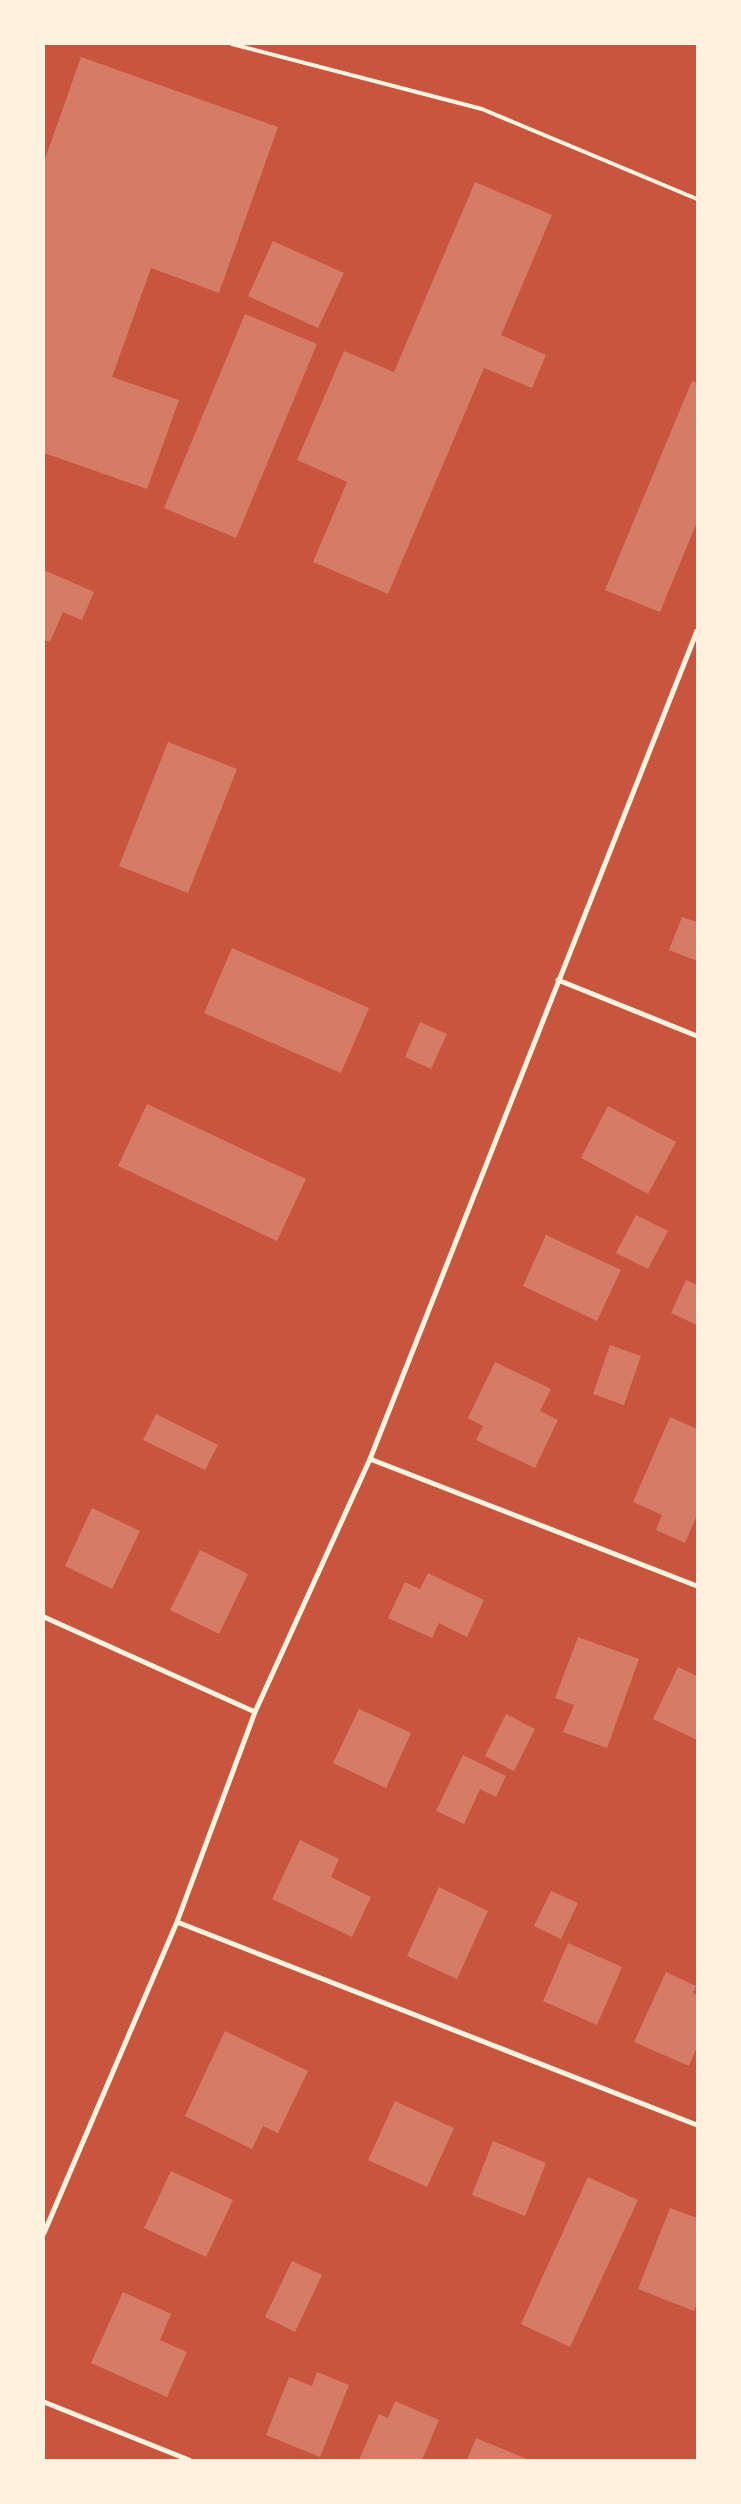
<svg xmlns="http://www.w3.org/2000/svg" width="741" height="2504" viewBox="0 0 741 2504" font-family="'PT Sans Narrow',sans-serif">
	<rect width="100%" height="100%" fill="#c8553d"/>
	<path fill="#d67c66" d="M81,57L278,127L219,293L151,268L112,377L179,400L147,489L44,453V162Z
		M475,182L552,215L501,335L546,355L532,388L484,368L388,594L313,562L347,482L297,460L344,351L394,372Z
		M273,241L344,273L318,328L248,296Z
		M245,314L317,344L236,538L164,508Z
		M692,381L697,383V522L660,612L605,590Z
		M44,570L94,592L82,620L63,612L50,642L44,640Z
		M168,742L237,769L188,893L119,866Z
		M682,917L697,922V961L669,950Z
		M232,948L369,1008L341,1073L204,1013Z
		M420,1022L447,1034L431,1069L405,1057Z
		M147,1104L306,1179L277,1241L118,1166Z
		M608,1106L676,1142L648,1194L581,1158Z
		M636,1215L668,1231L648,1269L616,1253Z
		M546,1235L621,1270L597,1321L523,1286Z
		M686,1280L697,1285V1325L671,1313Z
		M610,1345L641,1356L624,1405L593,1394Z
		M495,1362L551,1389L540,1411L558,1420L535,1468L476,1440L483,1426L468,1418Z
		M156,1414L218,1445L205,1470L143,1440Z
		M670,1417L697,1429V1515L685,1543L656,1530L662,1515L633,1502Z
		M92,1508L140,1531L112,1589L65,1566Z
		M200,1550L248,1574L219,1634L170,1610Z
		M428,1573L484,1600L467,1637L439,1623L432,1638L388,1618L405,1582L420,1589Z
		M578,1637L639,1659L607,1748L563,1732L574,1705L555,1698Z
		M678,1667L697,1676V1740L653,1719Z
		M359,1709L411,1733L386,1788L333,1763Z
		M506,1714L535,1729L514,1771L485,1756Z
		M463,1755L506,1776L496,1797L480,1789L464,1824L436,1811Z
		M300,1840L339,1859L331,1877L371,1897L352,1937L272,1899Z
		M439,1887L488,1911L457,1979L407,1956Z
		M551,1891L578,1903L561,1939L534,1926Z
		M568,1943L622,1967L597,2025L543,2001Z
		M666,1972L696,1986L693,1993L697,1995V2047L689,2066L634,2042Z
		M225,2031L308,2071L278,2133L263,2126L252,2149L185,2116Z
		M395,2101L454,2128L427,2187L368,2160Z
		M493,2141L546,2163L525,2216L472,2195Z
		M171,2171L233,2200L206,2257L144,2228Z
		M588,2177L638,2200L570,2347L521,2324Z
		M670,2208L697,2218V2303L694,2311L638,2289Z
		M292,2261L322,2275L295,2332L265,2317Z
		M123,2292L171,2314L160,2340L187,2352L167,2397L91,2363Z
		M317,2372L349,2385L320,2457L266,2435L289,2377L312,2386Z
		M395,2401L439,2420L422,2460H359L379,2414L388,2418Z
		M476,2438L529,2460H467Z"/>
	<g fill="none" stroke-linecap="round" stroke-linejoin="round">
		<path stroke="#fff3e0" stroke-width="4" d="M232,44L482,109L697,199"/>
		<path stroke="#fff3e0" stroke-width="5" d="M558,980L697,1036
			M370,1459L697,1586
			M44,1617L255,1712
			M177,1922L697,2125
			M44,2233L177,1922L255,1712L370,1459L697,631
			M44,2402L189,2460"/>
	</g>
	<rect width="741" height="2504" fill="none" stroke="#fff3e0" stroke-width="90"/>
</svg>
